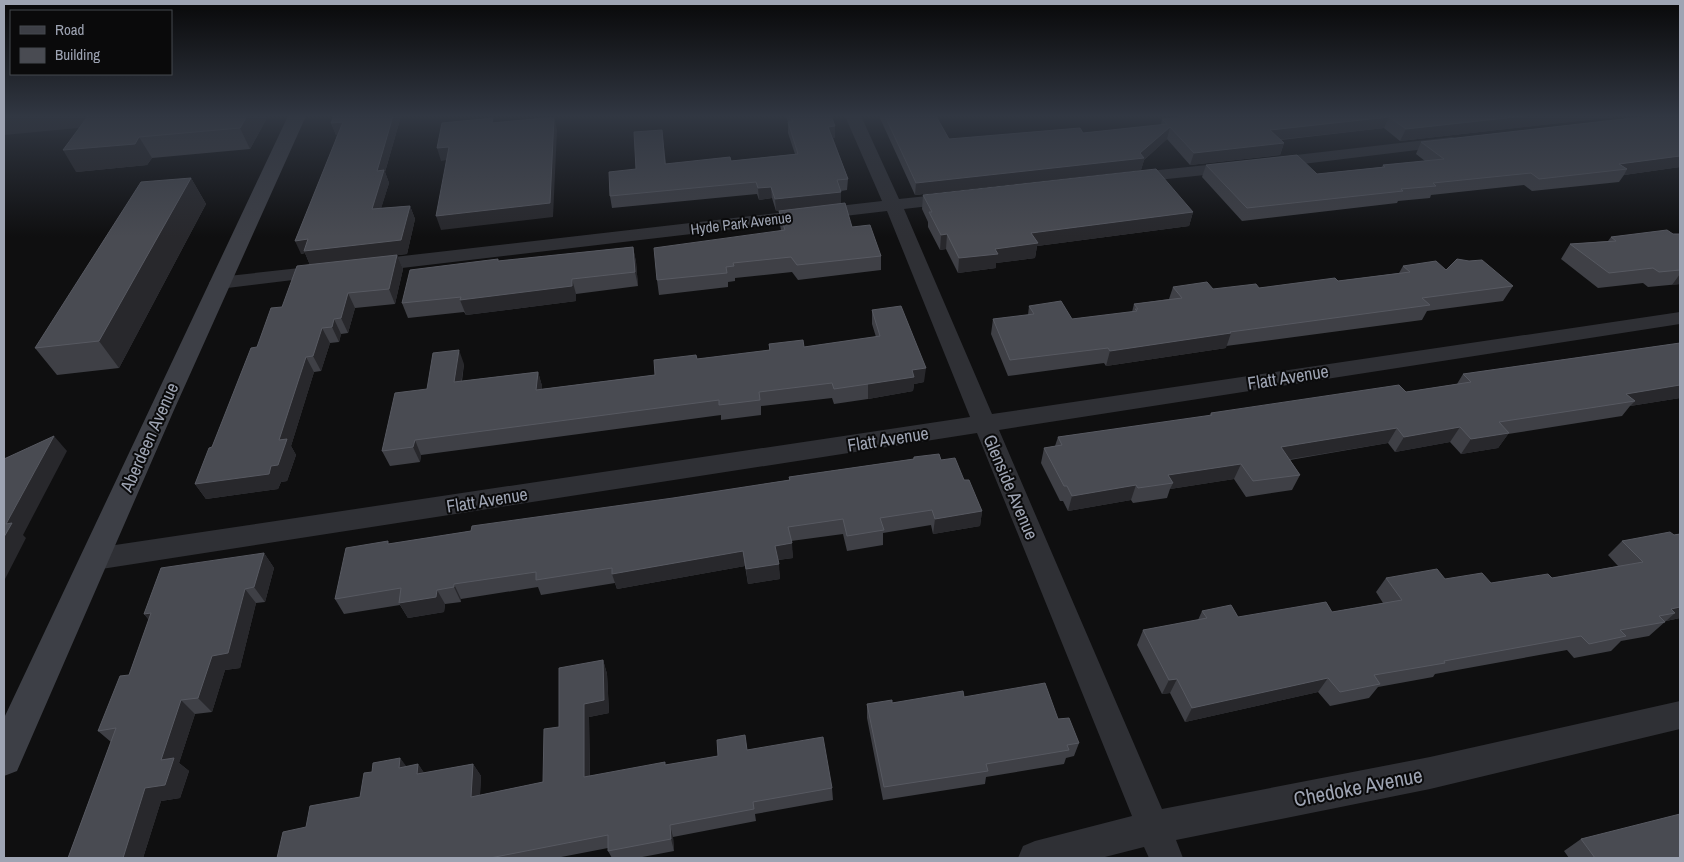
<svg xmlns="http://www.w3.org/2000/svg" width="1684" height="862" viewBox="0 0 1684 862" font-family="'Archivo Narrow',sans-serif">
	<rect width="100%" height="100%" fill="#0f0f10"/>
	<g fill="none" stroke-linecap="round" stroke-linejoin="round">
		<path fill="#2f3035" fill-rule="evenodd" d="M845,116H861L899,199L955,193L961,194L964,198L961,202L955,203L904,209L992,414L1680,312V324L999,430L1162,809L1430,757L1680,701V729L1430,789L1176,840L1183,858H1149L1144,847L1101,858H1018L1023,846L1035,841L1132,816L977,433L95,570L85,567L81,559L85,551L95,548L970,417L887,211L368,272L361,270L358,266L361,262L368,260L882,201Z
			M1452,137L1458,139L1460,142L1458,145L1269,168L1263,167L1261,163L1263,159L1269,158Z
			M1236,162L1242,163L1245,167L1242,171L1130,183L1124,182L1121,178L1124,174L1130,173Z
			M327,265L334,267L337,271L334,275L219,289L212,287L209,283L212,279L219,277Z"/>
		<path fill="#3d3f46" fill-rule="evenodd" d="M288,116H306L174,410L17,771L4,776V718Z"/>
	</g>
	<path fill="#3f4046" d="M4,116H268L250,149L152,158L147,165L76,172L80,128Z
		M334,116H401L385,172L389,183L381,208L410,206L415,219L407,254L397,255L403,269L395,304L355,308L348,333L341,334L339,342L330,343L321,371L314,372L291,446L296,455L287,481L281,482L278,489L206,499L195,484L257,347L282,307L310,265L305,253L301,254L337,135H336L331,123Z
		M786,116H831L835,126V138H833L848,179L847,190L841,191V204L852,227L881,256V270L798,280L792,272L735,278V281L728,282V287L659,295L657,280L781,230L780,225L779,211H776L772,198L759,200L757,194L612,208L610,196L636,169L662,130L666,164L731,161L795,154L788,133V122Z
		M879,116H936L949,139L1083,133L1161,125L1162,119L1179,118V116H1623L1400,141L1384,128L1281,140L1284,143L1280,155L1190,165L1167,139L1144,160L1141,170L915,195Z
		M1680,116V167L1624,175L1619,182L1532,191L1524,185L1431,195L1430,198L1398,201L1397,203L1242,221L1202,177L1206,165L1317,174L1382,167L1383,165L1425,161L1416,154L1421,142Z
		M191,178L206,204L119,368L57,375L35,348Z
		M923,195L1193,212L1189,226L1037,246L1035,258L996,263V268L958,273L946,249L940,250L928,227V222L922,209Z
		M1673,234H1680V284L1648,287L1643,283L1598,288L1561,259L1570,244L1608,241L1611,237Z
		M633,247L636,262L638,286L576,294V301L466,315L464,312L408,318L402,303L499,261Z
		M1403,266L1446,270L1513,286L1503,301L1427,311L1422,320L1226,346V348L1106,366L1104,363L1008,376L991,334L993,319L1028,315L1029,306L1072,319L1132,312L1134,304L1169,299L1173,287L1213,289L1259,288L1338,281L1399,273Z
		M872,310L924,382L914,384L913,391L868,399L834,404L832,398L761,406V415L721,420V415L421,455L420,462L390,466L382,451L427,389L464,364L462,381L538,372L542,386V389L655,375L697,359L769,350V344L804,347L876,337L872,324Z
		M1680,343V398L1630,406L1622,416L1508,434L1498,448L1461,454L1450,442L1395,452L1388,443L1290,460L1300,475L1292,490L1246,497L1234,479L1170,489L1167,498L1133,503L1131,500L1068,511L1063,501H1060L1041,463L1044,448L1055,446L1058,437L1209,416L1211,413L1406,392L1457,384L1463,374Z
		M914,457L941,460L964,480L982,511L980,526L933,534L931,525L883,533V545L847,551L843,534L791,541L793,558L778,560L780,579L748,584L745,566L617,589L615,583L541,595L538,587L461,599V602L445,604L444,612L408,618L400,605L344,614L335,599L389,544L789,480V477L913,459Z
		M1680,534V618L1666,621L1649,636L1621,641L1611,651L1574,658L1567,650L1435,674L1433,677L1378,687L1369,698L1330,706L1318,692L1185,722L1170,693L1162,694L1137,645L1143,630L1198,620L1202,611L1238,617L1332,612L1383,603L1376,592L1386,578L1445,579L1491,583L1552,578L1618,566L1608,555L1622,541Z
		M264,553L274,568L265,602L256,603L240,668L225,670L212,712L195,714L179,763L189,771L180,798L161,801L143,858H68L111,742L98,731L129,675L149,620L144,614Z
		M603,660L607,674L609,713L589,717L590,776L666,765L718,756L748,750L832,788L833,800L755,814L756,821L673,837L674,851L637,858H612L608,851V848L556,858H277L306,827L360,797L400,758L406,767L418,764L424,773L473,764L481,776L480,795L543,782L559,727Z
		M964,697L1058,719L1079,743L1074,756L1066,758L1064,764L986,777L985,784L883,800L867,718V704L892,703Z
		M1581,839L1680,858H1569L1564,851Z"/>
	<path fill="#28282c" d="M4,116H105L110,125L4,135Z
		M247,116H268L250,149L240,128Z
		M393,116H401L385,172L389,183L377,222L372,209L377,171Z
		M1524,116H1623L1400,141L1406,129Z
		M554,117L557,130L553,217L441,230L436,216Z
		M1389,117L1384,128L1266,141L1270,130Z
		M343,122L348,134L336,135L331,123Z
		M835,126V138H829L828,127Z
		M1170,127L1167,139L1144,160L1141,170L915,195L916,183L1140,153Z
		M139,137L152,158L147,165L76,172L63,150Z
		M1284,143L1280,155L1190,165L1194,153Z
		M449,147L453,159L441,161L437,148Z
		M1680,156V167L1624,175L1627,169L1619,164Z
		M191,178L206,204L119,368L99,341Z
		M771,187L772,198L759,200L758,188Z
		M841,192V204L776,211L775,199Z
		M410,206L415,219L407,254L310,265L305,253L301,254L295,241Z
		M1193,212L1189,226L1037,246L1035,258L996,263V268L958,273L959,258L995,249L1031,233Z
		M947,234L946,249L940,250L941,235Z
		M633,247L636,262L638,286L635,272Z
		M397,255L403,269L395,304L389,289Z
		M1680,274V284L1672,285Z
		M572,279L576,294V301L466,315L460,300Z
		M348,293L355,308L348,333L341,318Z
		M334,319L341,334L339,342L332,327Z
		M322,328L330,343L321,371L313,356Z
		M1231,333L1226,348L1106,366L1110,351Z
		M459,350L464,364L459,397L454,382Z
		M306,357L314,372L291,446L296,455L287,481L281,482L278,489L206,499L195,484L279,440Z
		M926,368L924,382L914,384L913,391L868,399V384L912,370Z
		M538,372L542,386L541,405L536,390Z
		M1680,385V398L1630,406L1635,401L1626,394Z
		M1460,427L1450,442L1395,452L1404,437Z
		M1397,428L1388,443L1273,462L1281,447Z
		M1509,433L1498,448L1461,454L1471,439Z
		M54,436L67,451L23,535L26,538L4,581V537L6,524Z
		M415,440L421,455L420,462L413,447Z
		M1241,464L1234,479L1170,489L1173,483L1168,475Z
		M1136,485L1131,500L1068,511L1072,496Z
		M982,511L980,526L933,534L935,519Z
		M792,543L793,558L777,560L775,546Z
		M743,551L745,566L617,589L612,574Z
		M264,553L274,568L265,602L254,587Z
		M779,564L780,579L748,584L746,569Z
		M454,584L461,599V602L454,587Z
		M245,589L256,603L240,668L225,670L212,712L198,698L212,656Z
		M437,590L445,604L444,612L408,618L399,603Z
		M1680,607V618L1666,621L1675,613L1671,609Z
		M151,613L157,629L144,614Z
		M603,660L607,674L609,713L589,717L590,790L584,777V704Z
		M1328,678L1318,692L1185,722L1192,708Z
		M1177,679L1170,693L1162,694L1169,680Z
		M181,700L195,714L179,763L189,771L180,798L161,801L143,858H123L145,788L161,760Z
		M400,758L410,771L399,768Z
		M418,764L427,777L417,774Z
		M473,764L481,776L479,809L471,797Z
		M670,825L673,837L674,851L671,839Z"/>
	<path fill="#494b52" stroke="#575961" d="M88,116H247L240,128L139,137L135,144L63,150Z
		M334,116H393L377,171L384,170L372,209L410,206L401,240L304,251L308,239L295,241L343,122L331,123Z
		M790,116H831L835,126L828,127L848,179L837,180L841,192L775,199L771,187L758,188L756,182L610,196L609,172L636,169L634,132L662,130L665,164L730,157L731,161L798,154L788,122H793Z
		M885,116H936L949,139L1080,128L1083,133L1167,124L1162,119L1188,117L1187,116H1524L1406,129L1389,117L1270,130L1284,143L1194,153L1170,127L1140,153L1144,158L916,183Z
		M1650,116H1680V156L1619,164L1627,169L1539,179L1531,173L1433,183L1436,186L1401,189L1403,191L1247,208L1206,165L1297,155L1317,174L1385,167L1383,165L1444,159L1421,142Z
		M554,117L550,203L436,216L449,147L437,148L442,123L493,118L492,123Z
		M1156,169L1193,212L1031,233L1038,243L995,249L998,254L959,258L947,234L941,235L929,212H932L923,195Z
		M191,178L99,341L35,348L141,182Z
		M845,203L852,227L870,225L881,256L797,265L791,257L733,263L734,266L726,267L727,273L657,280L654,248L785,230L779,211Z
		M1667,230L1673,234H1680V270L1659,272L1653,268L1609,273L1570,244L1616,241L1611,237Z
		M633,247L635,272L572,279V286L460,300L461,297L402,303L410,270L498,259V261Z
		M397,255L389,289L348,293L341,318L334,319L332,327L322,328L313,356L306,357L279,440L287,439L278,465L271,466L269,474L195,484L209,448L212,447L251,348L257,347L271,308L282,307L297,266Z
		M1457,259L1469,261L1482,260L1513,286L1422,298L1430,305L1230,332L1231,333L1110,351L1108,348L1010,360L993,319L1034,314L1029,306L1061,301L1072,319L1137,311L1135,309H1138L1134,304L1182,298L1173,287L1207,282L1213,289L1256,284L1259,288L1335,278L1338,281L1410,272L1403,266L1436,261L1446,270Z
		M901,306L926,368L912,370L914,377L868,384L834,389L832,383L759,392L760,400L719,405V400L415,440L413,447L382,451L395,393L427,389L433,353L459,350L454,382L538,372L536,390L655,375L654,360L696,355L697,359L770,350L769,344L803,340L804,347L880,336L872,310Z
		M1680,343V385L1626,394L1635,401L1499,422L1509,433L1471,439L1460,427L1404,437L1397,428L1281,447L1300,475L1253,481L1241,464L1168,475L1173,483L1138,488L1136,485L1072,496L1067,486H1064L1044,448L1062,445L1058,437L1212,415L1211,413L1399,385L1406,392L1471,382L1463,374Z
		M54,436L6,524L12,523L4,537V459Z
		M939,454L941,460L955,458L964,480H969L982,511L935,519L932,510L880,518L884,530L847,536L843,519L788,527L792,543L775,546L779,564L746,569L743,551L612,574V568L536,580V572L454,584V587L437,590L436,597L399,603L401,588L335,599L346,548L388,541V544L471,531L472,526L673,498L790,480L789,477L914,459V457Z
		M1670,532L1674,535L1680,534V607L1671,609L1675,613L1659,616L1665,622L1620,630L1626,636L1589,644L1581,636L1444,661L1445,663L1374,675L1380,684L1340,692L1328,678L1192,708L1177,679L1169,680L1143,630L1207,618L1202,611L1231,605L1238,617L1326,602L1332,612L1402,600L1386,578L1437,569L1445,579L1482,573L1491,583L1548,574L1552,578L1643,562L1622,541Z
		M264,553L254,587L245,589L228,653L212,656L198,698L181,700L161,760L174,758L165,785L145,788L123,858H68L116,728L98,731L120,676L129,675L151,613L144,614L161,568Z
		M603,660L604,700L584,704V777L665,762V765L718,756L717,740L745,735L747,750L823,737L832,788L753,802L754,809L670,825L671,839L608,851V835L490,858H277L283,832L306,827L310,806L360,797L364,773L372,772L373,763L400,758L399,768L418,764L417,774L473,764L471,797L543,782L544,729L559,727V668Z
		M1045,683L1058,719L1069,718L1079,743L1067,745L1069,750L986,764L988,771L884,787L867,704L892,700V703L963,691L964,697Z
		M1680,814V858H1595L1581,839Z"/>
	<linearGradient id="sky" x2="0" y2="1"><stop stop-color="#080809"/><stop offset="0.49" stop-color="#313742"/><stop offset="1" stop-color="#313742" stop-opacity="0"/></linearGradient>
	<rect width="1684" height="237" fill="url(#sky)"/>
	<g text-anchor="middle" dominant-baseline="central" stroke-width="4" stroke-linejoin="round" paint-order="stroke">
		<g font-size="15" fill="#9ea4b3" stroke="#0a0a0b">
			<text transform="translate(741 223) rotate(-7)">Hyde Park Avenue</text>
		</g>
		<g font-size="18" fill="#9ea4b3" stroke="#0a0a0b">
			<text transform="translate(1288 377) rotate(-9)">Flatt Avenue</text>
			<text transform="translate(149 437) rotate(-66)">Aberdeen Avenue</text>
			<text transform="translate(888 439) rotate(-9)">Flatt Avenue</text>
			<text transform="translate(1011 487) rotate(67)">Glenside Avenue</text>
			<text transform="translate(487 500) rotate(-9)">Flatt Avenue</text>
		</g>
		<g font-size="21" fill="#9ea4b3" stroke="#0a0a0b">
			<text transform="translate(1358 787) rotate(-11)">Chedoke Avenue</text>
		</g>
	</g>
	<rect width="1684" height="862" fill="none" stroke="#9ea4b3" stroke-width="10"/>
	<rect x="10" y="10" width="162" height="65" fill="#0a0a0b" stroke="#45484e"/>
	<rect x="20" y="26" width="25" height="8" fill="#3d3f46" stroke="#45484e"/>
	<text x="55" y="35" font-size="15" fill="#9ea4b3">Road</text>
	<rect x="20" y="48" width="25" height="15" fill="#494b52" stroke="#45484e"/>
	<text x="55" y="60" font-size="15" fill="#9ea4b3">Building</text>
</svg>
